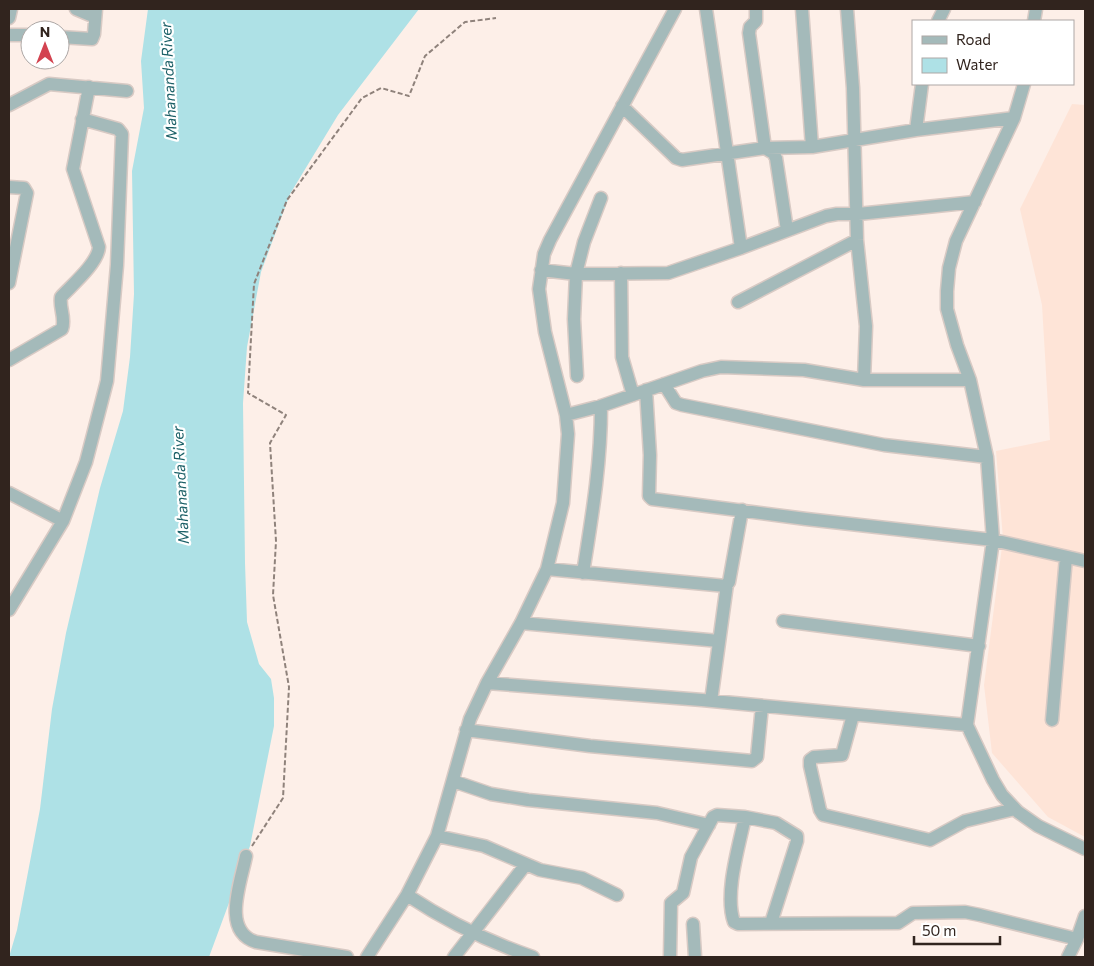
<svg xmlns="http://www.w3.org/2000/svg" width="1094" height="966" viewBox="0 0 1094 966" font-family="Commissioner,sans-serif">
	<rect width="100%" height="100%" fill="#fdefe8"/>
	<path fill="#fee4d7" d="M1072,104L1085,105V837L1048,817L992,753L984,685L1003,539L996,451L1050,440L1042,305L1020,209Z"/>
	<path fill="#aee1e6" d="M148,9H419L338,115L290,194L261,272L247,347L243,403L245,563L247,622L259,664L271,679L274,698V726L250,846L209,957H9L17,930L40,809L52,709L66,633L100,488L123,411L130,357L134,294L132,171L144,108L141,61Z"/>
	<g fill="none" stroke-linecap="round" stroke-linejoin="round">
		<defs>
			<path id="minor" d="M76,9L95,17
				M706,9L741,248
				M756,9V21L750,27L749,33L765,148L773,153L776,158L787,230
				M802,9L812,147
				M847,9L853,88L857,240L866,326L864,380
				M9,18L11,9
				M938,21L944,9
				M1034,21L1036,9
				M9,35H30
				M60,37L92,39L94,34L96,9
				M1024,84L1014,118L956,241L949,268L947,291V309L957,345L970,380L987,457L993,540L967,725L993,780L1002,795L1018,812L1038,826L1085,849
				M9,105L49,84L127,91
				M622,106L676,158L682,160L765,148L812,147L916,130L1014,118
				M916,130L922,84
				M9,187L24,188L27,193L9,283
				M541,270L576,274L668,273L741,248L826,216L837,214H858L975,202
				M621,273L622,357L633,395
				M738,302L857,240
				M9,360L62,329C66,318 59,308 61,297C72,285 98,263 99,247L73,169L89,87
				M577,376L574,319L576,274L584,242L601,198
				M664,384L676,403L682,405L884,445L987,457
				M646,390L650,455L649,496L652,499L806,519L993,540L1085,561
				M566,415L601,406L702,371L721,367L804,370L864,380H970
				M9,493L63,521
				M547,569L726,586L729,582L742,510
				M583,573C592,516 601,464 601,406
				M9,610L63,521L86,462L107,381L117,265L122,134L118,129L82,119
				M783,621L979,646
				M521,623L719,641
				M487,683L702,700L967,725
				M711,701L727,584
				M853,715L842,755L814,757L810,760V766L820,810L823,815L930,840L965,821L1015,809
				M1052,720L1066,557
				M466,730L590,746L752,761L757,757L762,706
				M453,781L491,794L528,800L657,813L709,825
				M745,817C739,846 724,894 734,922L738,924L898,923L913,913L965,912L980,915L1077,939
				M437,836L484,846L540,870L582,878L617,895
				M246,856C241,882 221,931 256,942L347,957
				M407,895C446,921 489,942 533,957
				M693,924L695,957
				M367,957L407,895L437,836L470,719L487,683L521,623L547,569L563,503L568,434L566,415L545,332L539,289L544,254L550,240L675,9
				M454,957L526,864
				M670,957L671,903L683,893L691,857L713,817L717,815L745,817L776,823L797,836V841L771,923
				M1068,957L1077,939L1085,916"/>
		</defs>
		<use href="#minor" stroke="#d8cac4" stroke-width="15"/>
		<path stroke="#8f827b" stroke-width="2" stroke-dasharray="5 2.5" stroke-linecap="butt" d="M252,846L283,798L289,687L273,595L276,541L270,443L286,415L248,393L254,284L287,200L362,98L381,88L409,96L425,56L465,22L496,18"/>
		<use href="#minor" stroke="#a4baba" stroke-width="12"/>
	</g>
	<g text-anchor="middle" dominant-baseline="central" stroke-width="4.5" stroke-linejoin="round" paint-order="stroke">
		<g font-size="15" font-style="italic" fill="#1c6067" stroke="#fff">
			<text transform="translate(168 81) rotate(-93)">Mahananda River</text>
			<text transform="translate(180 485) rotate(-93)">Mahananda River</text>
		</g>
	</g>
	<rect width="1094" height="966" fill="none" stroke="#31241e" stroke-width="20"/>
	<rect x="912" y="20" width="162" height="65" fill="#ffffff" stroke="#ada7a5"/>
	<rect x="922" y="36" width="25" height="8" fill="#a4baba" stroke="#ada7a5"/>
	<text x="956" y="45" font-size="15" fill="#31241e">Road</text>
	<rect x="922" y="58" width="25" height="15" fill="#aee1e6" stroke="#ada7a5"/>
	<text x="956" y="70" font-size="15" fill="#31241e">Water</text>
	<g transform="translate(45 45)"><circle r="24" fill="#ffffff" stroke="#ada7a5"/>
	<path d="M0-4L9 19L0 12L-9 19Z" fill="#d34350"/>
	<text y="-8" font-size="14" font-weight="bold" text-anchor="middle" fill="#31241e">N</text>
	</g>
	<path d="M914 936v8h86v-8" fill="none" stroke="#31241e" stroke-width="2.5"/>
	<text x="922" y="936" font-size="15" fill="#31241e" stroke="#ffffff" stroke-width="4" paint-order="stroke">50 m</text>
</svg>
